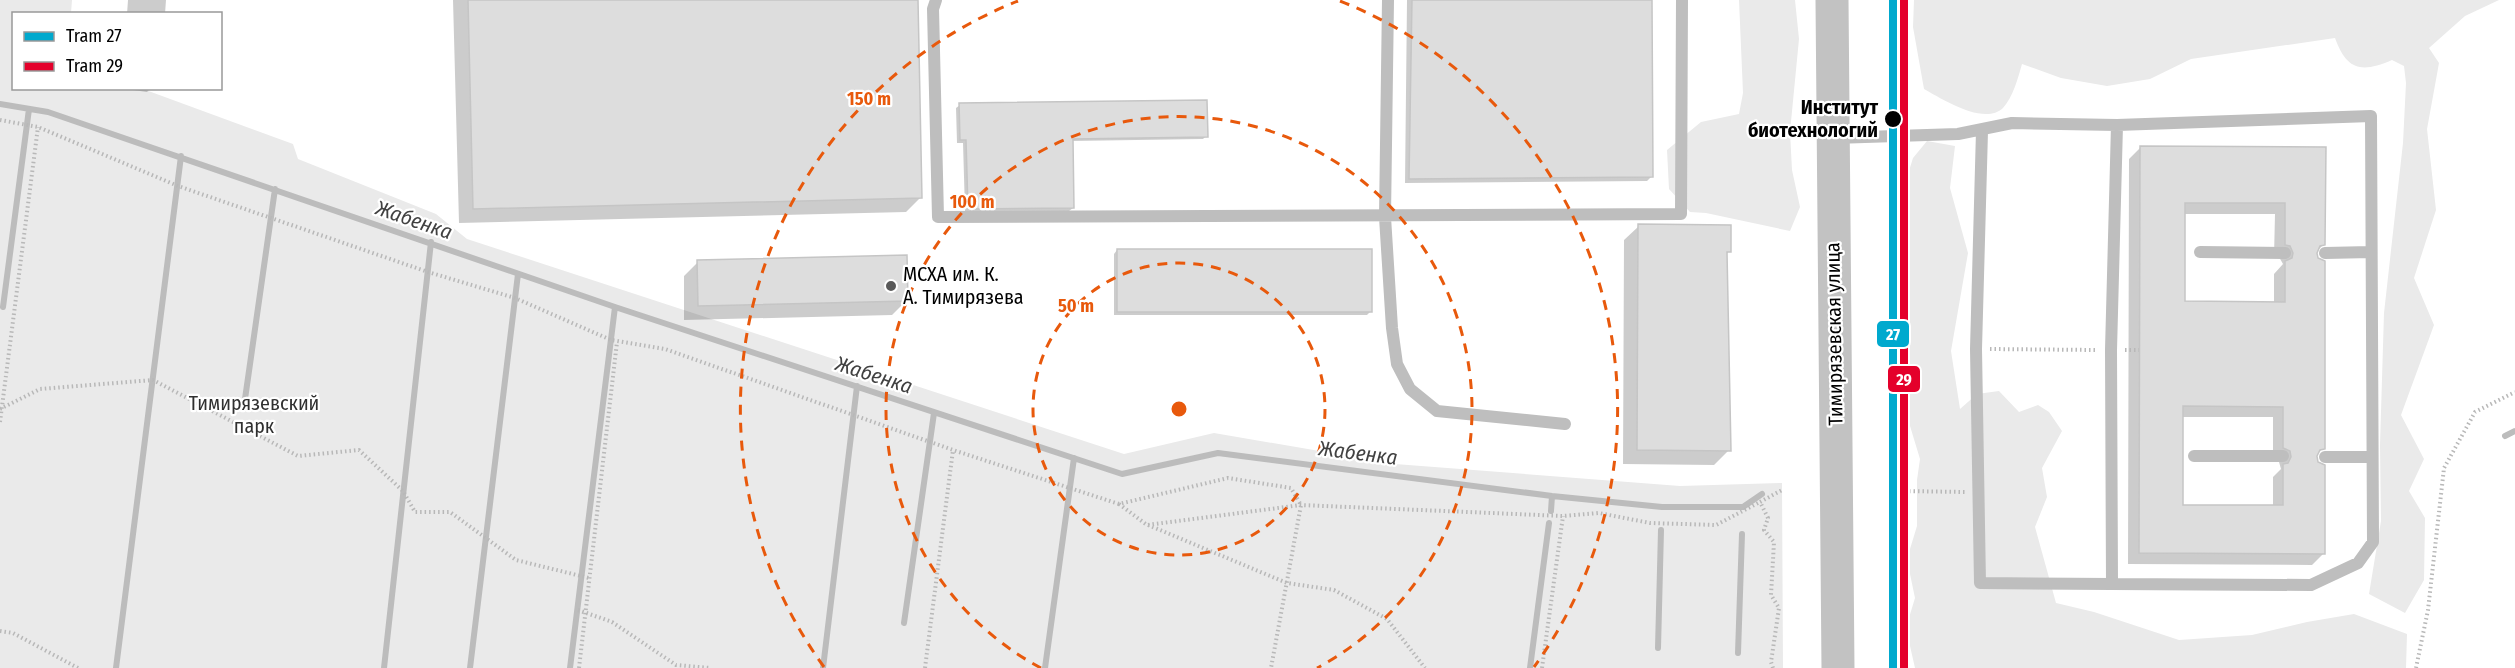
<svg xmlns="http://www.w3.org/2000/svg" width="2515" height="668" viewBox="0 0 2515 668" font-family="'Fira Sans Condensed',sans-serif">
	<rect width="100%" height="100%" fill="#fff"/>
	<path fill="#eaeaea" d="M0,0H72L71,13L14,14V88L143,89L293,144L298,159L436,214L467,239L1124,454L1214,433L1395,464L1680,486L1782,483L1783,668H0Z
		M1739,0H1795L1799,39L1790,132L1792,170L1800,207L1790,231L1706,213L1690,212L1669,189L1667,150L1701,122L1739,114L1743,93Z
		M1914,0H2499L2465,16L2429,48L2439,63L2427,129L2436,210L2414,278L2434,325L2401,415L2424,459L2409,491L2425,518L2424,580L2405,613L2369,594L2381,521L2380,445L2384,313L2403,143L2406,83L2404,66L2392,60C2362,73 2347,71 2335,38L2191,59L2150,79L2107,86L2061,78L2022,64C2018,78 2013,97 2003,108C1984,126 1942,99 1924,89L1913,27Z
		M1927,141L1955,146L1950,188L1968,253L1951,351L1960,409L1977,394L1999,391L2019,412L2038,405L2049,412L2062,431L2042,468L2047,497L2035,527L2056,603L2094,612L2179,640L2252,635L2307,622L2354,614L2407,634L2406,668H1915L1910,646L1908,621L1915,598L1910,574V549L1917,526V480L1920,459L1907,416L1897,363L1908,274L1898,247L1899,203L1913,158Z"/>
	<path fill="#0003" fill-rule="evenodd" d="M128,0H166L165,14H127Z
		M453,0H916L920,198L906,212L459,223Z
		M1407,0H1650L1652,176L1647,181L1405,183Z
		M119,88H151L147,92Z
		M960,105L1206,136L1203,139L1071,141L1073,208L1069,211H965L963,143H957L956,108Z
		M2140,148H2324V244L2315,253L2323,448L2315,456L2323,554L2312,565L2128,564L2129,159ZM2183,214H2275L2274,256L2279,257L2283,264L2274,274V303H2183ZM2182,417H2273V459L2279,462L2281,469L2273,477V506H2181Z
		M1639,226L1729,251L1726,255L1729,450L1714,465L1623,464L1624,240Z
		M1117,250L1371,311L1367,315H1114V254Z
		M698,262L907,300L892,315L684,320V276Z"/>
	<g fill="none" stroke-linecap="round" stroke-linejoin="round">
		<path stroke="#bcbcbc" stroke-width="6" d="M0,104L48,112L615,307L1122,474L1218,453L1552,496L1662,507H1743L1762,494
			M3,307L29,109
			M245,399L275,189
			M2505,436L2515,431
			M1551,511L1552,496
			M904,623L934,413
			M1658,648L1661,530
			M1738,653L1742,534
			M116,668L181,156
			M384,668L431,242
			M470,668L518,274
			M570,668L615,307
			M823,668L857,386
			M1045,668L1074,458
			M1530,668L1549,523"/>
	</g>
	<path fill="#ddd" stroke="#c5c5c5" stroke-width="1.5" fill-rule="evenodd" d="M468,0H918L922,198L473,209Z
		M1412,0H1652L1653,177L1409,179Z
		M1207,100L1208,137L1073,139L1074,208L968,209L966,140H960L959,103Z
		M2140,146L2326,147L2325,245L2320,246L2317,253L2318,258L2325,261V449L2320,450L2317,456L2318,462L2325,465V554L2139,553ZM2185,203H2285V245L2290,246L2293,253L2292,258L2285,261V302L2185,301ZM2183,406L2283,407V448L2290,451L2291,457L2288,463L2283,464V505H2183Z
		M1638,224L1731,225V252H1727L1731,451L1637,450Z
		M1117,249H1372V312H1117Z
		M907,255L908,301L698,306L697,260Z"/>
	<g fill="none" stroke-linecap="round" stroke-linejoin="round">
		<path stroke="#b8b8b8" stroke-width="4" stroke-dasharray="1.5 3" stroke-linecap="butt" d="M0,120L38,127L178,186L428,272L515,298L611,340L665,349L953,450L1119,504L1228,478L1291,488L1301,505L1271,668
			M1901,122L1902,0
			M1990,349L2097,350
			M2125,350H2139
			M0,409L40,389L153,380L298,456L359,450L403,491L415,512H450L516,560L589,578
			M0,422L38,127
			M1900,491L1965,492
			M1119,504L1147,525L1301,505L1563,516L1599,513L1650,523L1716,525L1760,502
			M1148,525L1287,583L1334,590L1387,619L1425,668
			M578,610L612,622L676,665L710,668
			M0,631L13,633L78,668
			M579,668L617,342
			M925,668L953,450
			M1542,668L1563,516
			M1773,668L1771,662L1779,608L1771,595L1774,542L1764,530L1768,518L1760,502L1782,490
			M1900,668L1901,151
			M2416,668L2428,610L2444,468L2475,412L2515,392"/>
		<path stroke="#bebebe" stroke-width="12" d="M936,0L933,9L938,217L1681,214L1682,0
			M1388,0L1385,217L1392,328L1397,364L1410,389L1437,411L1565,424
			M1982,131L1976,349L1980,583L2112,584
			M1834,138L1958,134L2012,123L2117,125L2371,116L2373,542L2358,563L2311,585L2112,584L2111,350L2117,125
			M2200,252L2285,253
			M2325,253L2371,252
			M2194,456H2283
			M2325,457H2372"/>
		<path stroke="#c2c2c2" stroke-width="33" d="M1832,0L1838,668"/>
		<defs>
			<path id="tram-1" d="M1893,0V668"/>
			<path id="tram-2" d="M1904,0V668"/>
		</defs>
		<use href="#tram-1" stroke="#fff" stroke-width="12"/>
		<use href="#tram-2" stroke="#fff" stroke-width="12"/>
		<use href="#tram-1" stroke="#00a9ce" stroke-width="8"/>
		<use href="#tram-2" stroke="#e4002b" stroke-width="8"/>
	</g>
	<g fill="none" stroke="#e8590c" stroke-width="3" stroke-dasharray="10 8">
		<circle cx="1179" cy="409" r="146"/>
		<path d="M1041 668A293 293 0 1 1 1317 668"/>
		<path d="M824 667A439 439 0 0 1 1018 1M1340 1A439 439 0 0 1 1534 667"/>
	</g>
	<circle fill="#000" stroke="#fff" stroke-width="2" cx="1893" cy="119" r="9"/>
	<circle fill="#595959" stroke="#fff" stroke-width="2" cx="891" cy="286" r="6"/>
	<g text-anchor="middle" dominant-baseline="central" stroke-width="4.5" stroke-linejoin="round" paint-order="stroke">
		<g font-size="20" font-weight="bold" fill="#000" stroke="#fff" text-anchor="end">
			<text x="1878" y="107">Институт<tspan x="1878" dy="23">биотехнологий</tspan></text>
		</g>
		<g font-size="20" fill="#000" stroke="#fff" text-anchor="start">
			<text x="903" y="274">МСХА им. К.<tspan x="903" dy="23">А. Тимирязева</tspan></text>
		</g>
		<g font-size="20" fill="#000" stroke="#fff">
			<text transform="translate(1834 334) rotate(-91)">Тимирязевская улица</text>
		</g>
		<g font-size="20" fill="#303030" stroke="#fff">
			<text x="254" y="403">Тимирязевский<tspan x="254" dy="23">парк</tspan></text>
		</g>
		<g font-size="21" font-style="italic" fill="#414141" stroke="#fff">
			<text transform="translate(414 220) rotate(19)">Жабенка</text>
			<text transform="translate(874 375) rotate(18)">Жабенка</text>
			<text transform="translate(1358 453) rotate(7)">Жабенка</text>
		</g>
	</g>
	<circle cx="1179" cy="409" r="9" fill="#e8590c" stroke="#fff" stroke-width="3"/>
	<g font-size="18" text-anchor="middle" font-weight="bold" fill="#e8590c" stroke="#fff" stroke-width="4.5" stroke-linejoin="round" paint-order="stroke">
		<text x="869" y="105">150 m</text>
		<text x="972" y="208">100 m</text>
		<text x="1076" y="312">50 m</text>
	</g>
	<g stroke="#fff" stroke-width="2">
		<rect x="1876" y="320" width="34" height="28" rx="6" fill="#00a9ce"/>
		<rect x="1887" y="365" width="34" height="28" rx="6" fill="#e4002b"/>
	</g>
	<g font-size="16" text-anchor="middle" font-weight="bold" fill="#fff">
		<text x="1893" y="340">27</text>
		<text x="1904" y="385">29</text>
	</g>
	<rect x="12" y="12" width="210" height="78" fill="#ffffff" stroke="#999999" stroke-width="1.5"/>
	<rect x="24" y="32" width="30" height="9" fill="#00a9ce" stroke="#999999" stroke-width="1.5"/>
	<text x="66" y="42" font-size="18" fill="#000000">Tram 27</text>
	<rect x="24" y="62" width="30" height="9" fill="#e4002b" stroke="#999999" stroke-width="1.5"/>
	<text x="66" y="72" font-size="18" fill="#000000">Tram 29</text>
</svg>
